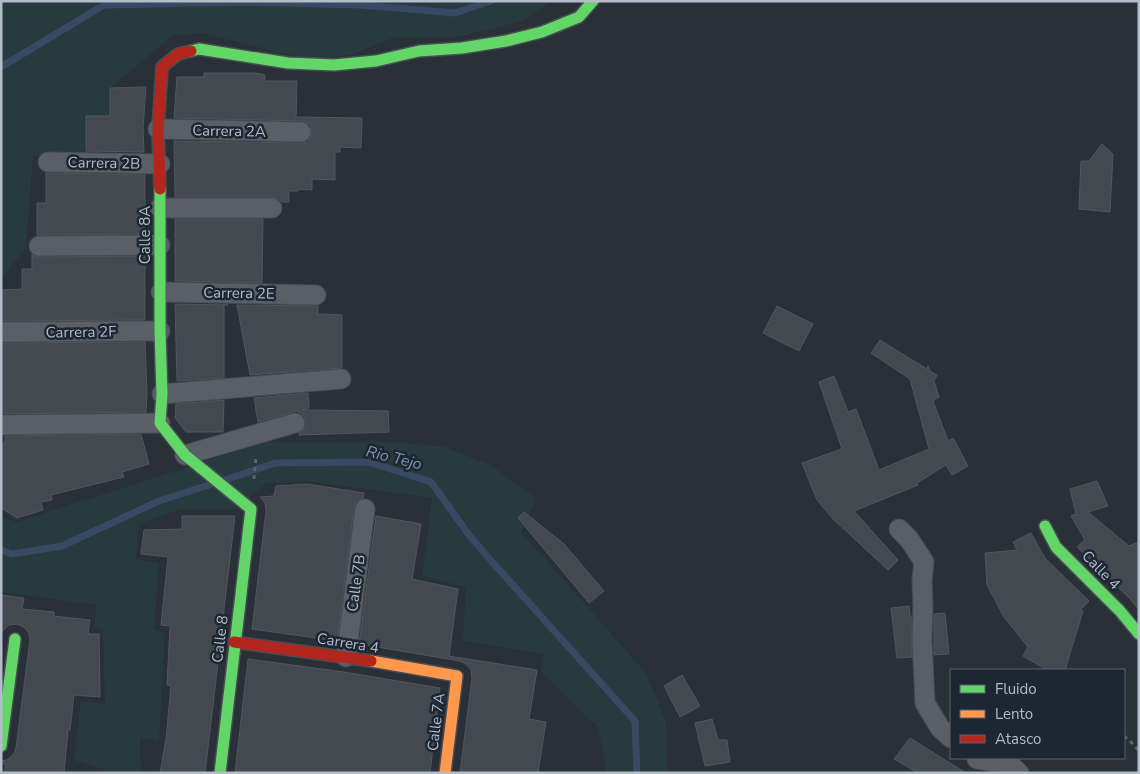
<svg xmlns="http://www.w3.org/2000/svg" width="1140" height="774" viewBox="0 0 1140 774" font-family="'Nunito Sans',sans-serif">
	<rect width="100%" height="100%" fill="#2a3038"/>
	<path fill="#273a3e" d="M1,1H551L525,20L494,29L452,38H392L351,55L306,59L201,33L172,36L110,88V116H86V157L33,156L26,248L1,278Z
		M266,442H397L445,447L490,465L536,498L521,532L646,673L666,722L667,773H607L598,727L541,672L544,654L463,641L466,587L422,576L432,498L307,481L267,483L235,509H181L139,524L136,559L159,563L154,630L165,633L159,741L140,738L141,773H115L74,760L81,701L105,704L103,630L94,627L97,605L1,592V517L17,522Z"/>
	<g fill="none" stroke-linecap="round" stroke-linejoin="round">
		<path stroke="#384963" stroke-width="7" d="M1,67L104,5L247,2L361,5L455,13L491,1
			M225,480L275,463L369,462L431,482L469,535L494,564L635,721L637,773
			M1,550L12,554L62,546L159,501L212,484"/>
	</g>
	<path fill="#444950" stroke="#52575f" d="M204,73H256L265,75V81H297L296,117L362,118L361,148L340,147V152H335V180L312,179V190L298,189V191H289V202H282L277,198L272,197H175L174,141L301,143L307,142L311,137L312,133L311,126L306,122L301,121L174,118L177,77H204Z
		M146,87L143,128L144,152L86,151V116H110V88Z
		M1102,144L1113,154L1110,212L1079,209L1081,161H1089Z
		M46,173L145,175V234L37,235V203H46Z
		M175,219H263L262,283L175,281Z
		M32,254L34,256L39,257L145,256V320L1,321V290L22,289V269H32Z
		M175,304L228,305H224V378L177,381Z
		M237,305L318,306V314L342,315V368L250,375Z
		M777,306L813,324L799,351L763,333Z
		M880,340L927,369L928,366L930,371L937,375L934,381L939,397L933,401L948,441L953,438L968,466L952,475L946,465L917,483L918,485L854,511L898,560L888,570L833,519L817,500L802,463L842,449L819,382L834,376L848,412L856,409L879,470L929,449L910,379L871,353Z
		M145,342L147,394L146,412L3,414L1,387V343Z
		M308,393L309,408L302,410L388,411L389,432L299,435V433L303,430L306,426V420L303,415L297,411L258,422L254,398Z
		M224,400L223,432H186L175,418L176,404Z
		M141,434L149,464L122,472L124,477L51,495L52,500L41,502L43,510L17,518L1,508V444L5,443V436Z
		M1097,481L1108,506L1088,512L1129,546L1139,542V610L1131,600L1077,547L1085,540L1071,516L1076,514L1070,489Z
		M307,484L364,493L363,498L356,502L354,508L337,641L252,629L266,511L265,503L260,497L274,496L276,486Z
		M524,512L564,544L604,591L589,603L518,518Z
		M182,516H235L221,635L219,640L220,646L205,773H160L166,739L171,686L167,685L170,626L161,625L168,557L141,554L144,530L182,529Z
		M376,516L421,524L412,579L458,589L449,656L537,670L529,719L546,722L538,773H460L472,678L471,670L466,664L460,661L359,644Z
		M1031,533L1045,558L1089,601L1080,610L1083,611L1065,670H1047L1023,656L1028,647L1004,617L987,585L985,553L1017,550L1013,542Z
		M1,595L24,598L22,609L54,612V616L90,620L88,634H99L100,697L74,695L70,730H68L64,773H4L6,764H1V761L7,760L13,755L16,748L30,640L29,633L24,627L17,624L9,625L3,630L1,634Z
		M909,606L910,616H911L912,657L897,658L891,608Z
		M945,613L949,654L934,655V614Z
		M248,659L344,672L440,688L430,773H235Z
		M682,675L700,706L680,717L664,686Z
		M712,719L718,740H727L730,762L705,766L695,723Z
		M910,738L966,773H918L894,759Z"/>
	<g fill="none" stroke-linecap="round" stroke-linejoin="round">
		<defs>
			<path id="street" d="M158,129L301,132
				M48,162L160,164
				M160,208H272
				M39,246L160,245
				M161,292L316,295
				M3,332L160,331
				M162,394L341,379
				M1,425L160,423
				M185,455L295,423
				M899,529L909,539L924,562L922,580L923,607L922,639L925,703L940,728L951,738
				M346,657L365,509
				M977,759L1009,764L1019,773"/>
			<path id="fast" d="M191,51L199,49L288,63L334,65L376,61L419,51L462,48L506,41L542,32L579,17L593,1
				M160,189V331L162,394L160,423L185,455L251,509L220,773
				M1045,526L1056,547L1120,611L1139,634
				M1,746L15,639"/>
			<path id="slow" d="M371,661L457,676L445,773"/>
			<path id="jam" d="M160,189L158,129L162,67L178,54L191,51
				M234,642L371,661"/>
		</defs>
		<use href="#street" stroke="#484c53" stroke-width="21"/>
		<use href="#fast" stroke="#484c53" stroke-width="14"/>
		<use href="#slow" stroke="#484c53" stroke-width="14"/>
		<use href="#jam" stroke="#484c53" stroke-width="14"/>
		<path stroke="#5d636a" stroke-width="3" stroke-dasharray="4 4" stroke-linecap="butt" d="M254,479L256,455
			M1124,736L1131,742L1139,751"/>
		<use href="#street" stroke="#5a5e66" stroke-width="19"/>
		<use href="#fast" stroke="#63d668" stroke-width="11"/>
		<use href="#slow" stroke="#ff974d" stroke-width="11"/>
		<use href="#jam" stroke="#b3261e" stroke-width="11"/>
	</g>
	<g text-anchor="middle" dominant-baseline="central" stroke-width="5" stroke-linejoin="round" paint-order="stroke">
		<g font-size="15" fill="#b4bcc9" stroke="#1d2633">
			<text transform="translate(229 131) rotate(1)">Carrera 2A</text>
			<text transform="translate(104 163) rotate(1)">Carrera 2B</text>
			<text transform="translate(145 235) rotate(-90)">Calle 8A</text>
			<text transform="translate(239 293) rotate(1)">Carrera 2E</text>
			<text transform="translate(81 332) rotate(-1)">Carrera 2F</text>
			<text transform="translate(1101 570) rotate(46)">Calle 4</text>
			<text transform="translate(356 583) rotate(-82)">Calle 7B</text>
			<text transform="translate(220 639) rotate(-83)">Calle 8</text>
			<text transform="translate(348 643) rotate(9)">Carrera 4</text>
			<text transform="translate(436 722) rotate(-83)">Calle 7A</text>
		</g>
		<g font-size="16" font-style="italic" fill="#7c92b1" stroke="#1d2633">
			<text transform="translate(394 458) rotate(14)">Rio Tejo</text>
		</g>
	</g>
	<rect width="1140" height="774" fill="none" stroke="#b4bcc9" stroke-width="5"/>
	<rect x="950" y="669" width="175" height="90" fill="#1d2633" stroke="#59626f"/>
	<rect x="960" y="685" width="25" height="8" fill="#63d668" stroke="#59626f"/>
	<text x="995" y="694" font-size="15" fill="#b4bcc9">Fluido</text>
	<rect x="960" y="710" width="25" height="8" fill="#ff974d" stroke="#59626f"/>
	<text x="995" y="719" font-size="15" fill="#b4bcc9">Lento</text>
	<rect x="960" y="735" width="25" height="8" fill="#b3261e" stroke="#59626f"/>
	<text x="995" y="744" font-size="15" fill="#b4bcc9">Atasco</text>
</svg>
